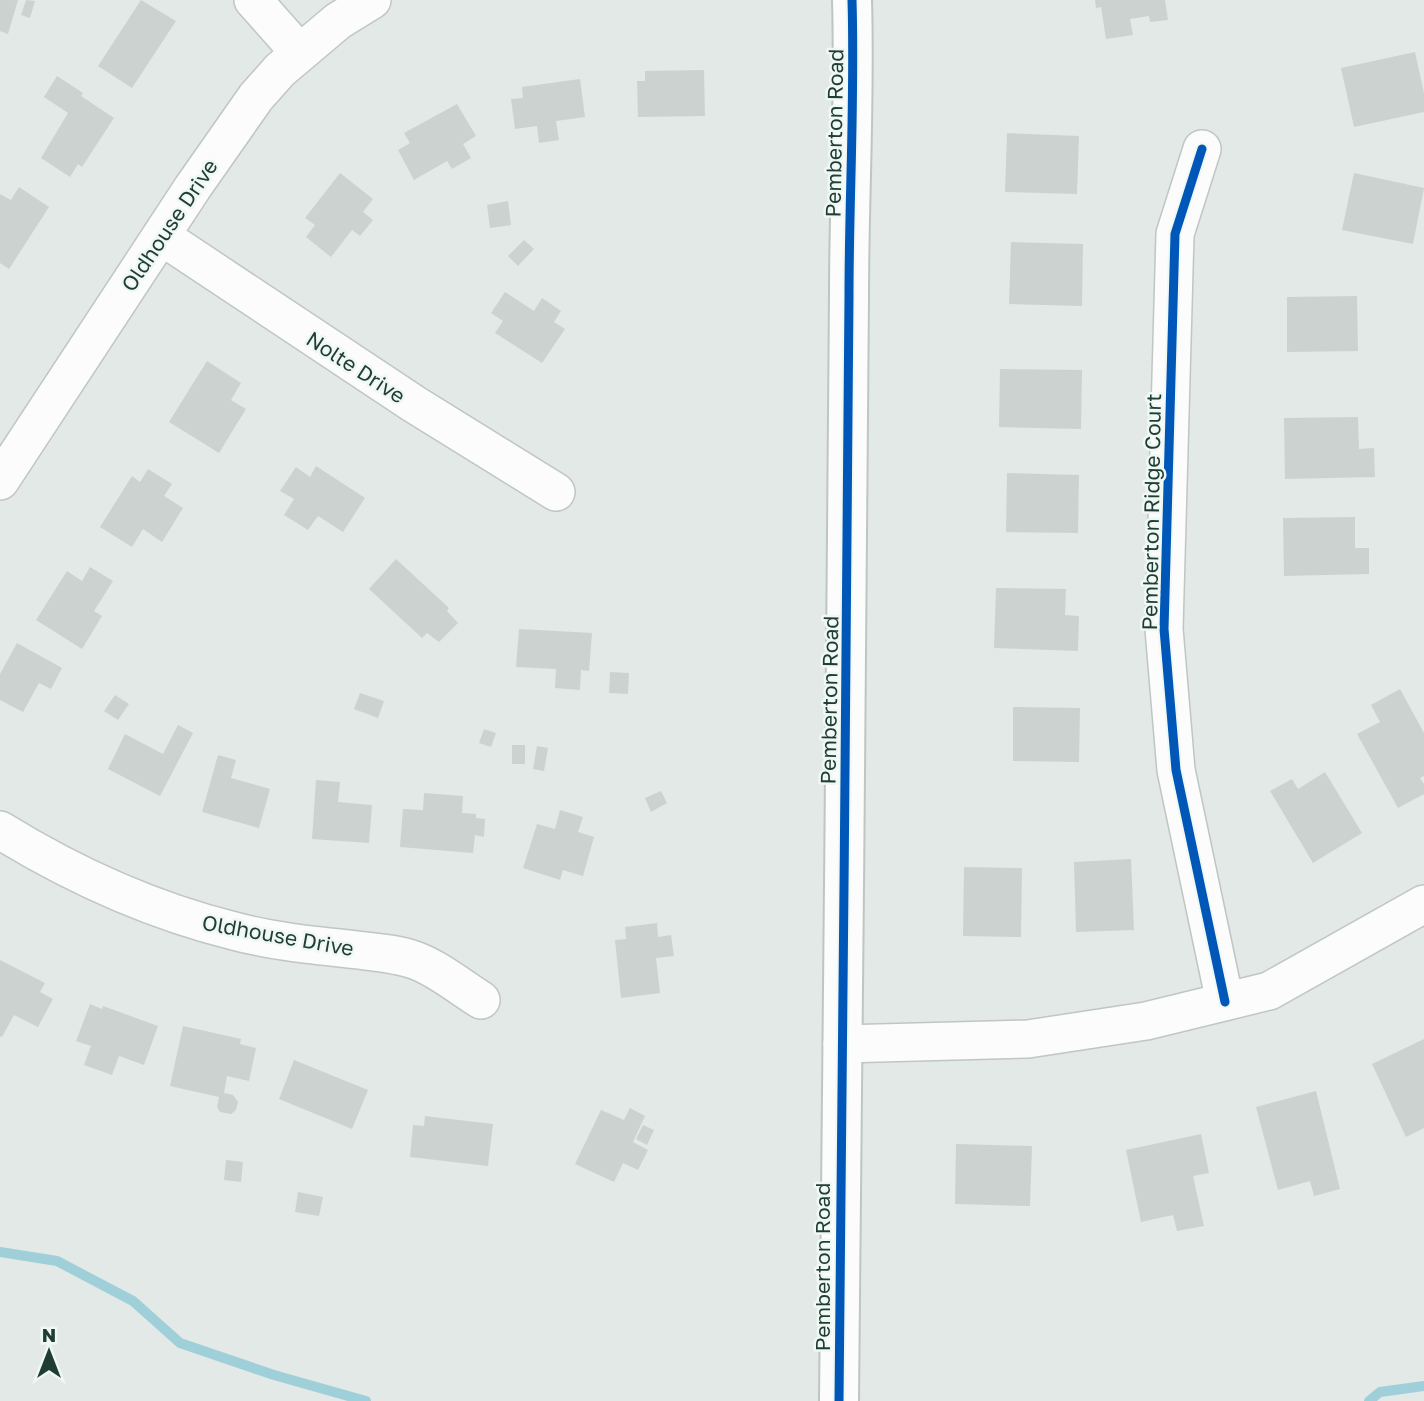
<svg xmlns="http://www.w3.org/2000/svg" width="1424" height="1401" viewBox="0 0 1424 1401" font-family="'Golos Text',sans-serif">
	<rect width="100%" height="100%" fill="#e2e9e6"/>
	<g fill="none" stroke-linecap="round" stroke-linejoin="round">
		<path stroke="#9fd0da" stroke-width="10" d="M0,1252L57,1261L133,1301L180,1343L274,1375L366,1401
			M1369,1401L1380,1392L1424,1386"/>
	</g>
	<path fill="#ccd2d0" d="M0,0H18L8,34L0,31Z
		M26,0L35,1L30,18L21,15Z
		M141,0L176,21L132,88L98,66Z
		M1095,0H1165L1168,20L1150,22L1149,16L1130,19L1133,35L1106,39L1101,7L1096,8Z
		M1415,52L1424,93V112L1354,127L1341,68Z
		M704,70L705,116L638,117L637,81H645V71Z
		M57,76L83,93L81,96L114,118L82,167L78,164L70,177L41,158L68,113L44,97Z
		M580,79L585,117L556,121L559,140L539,143L537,126L515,129L511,99L523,98L522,87Z
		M457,104L476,136L463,144L471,158L452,169L447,161L414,180L398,150L410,143L404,133Z
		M1007,133L1079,136L1077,194L1005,192Z
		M340,173L373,199L363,212L373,220L360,236L352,230L331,257L306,237L315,225L305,218Z
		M1354,173L1424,188L1413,244L1342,230Z
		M19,187L49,207L9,269L0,263V194L11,200Z
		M508,201L511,225L490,228L487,205Z
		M524,240L534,249L518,266L508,256Z
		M1011,242L1083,244L1082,306L1009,304Z
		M505,292L534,311L542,298L561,311L554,322L565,329L542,363L495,333L503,321L491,313Z
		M1357,296L1358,351L1287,352V297Z
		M207,361L241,383L231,400L246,409L219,453L169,422Z
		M1000,369L1082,370L1081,429L999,427Z
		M1358,417L1359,449L1374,448L1375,477L1285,479L1284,418Z
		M316,466L365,498L343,532L318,516L308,530L284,515L294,499L280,491L296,467L310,477Z
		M148,469L172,484L164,496L183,508L162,542L143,529L132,547L100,527L132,476L140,482Z
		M1007,473L1079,475L1078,533L1006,532Z
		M1355,517V548H1369V574L1284,576L1283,518Z
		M396,559L449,608L447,611L458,623L439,642L427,633L422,638L369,589Z
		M90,567L113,581L94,611L102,616L82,649L36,620L67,571L82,581Z
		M996,588L1066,589L1065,615L1079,616L1078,651L994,648Z
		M519,629L592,633L589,671L581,670L580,690L555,688L556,669L516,667Z
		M17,643L62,668L51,689L39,683L23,712L0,700V674Z
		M610,672L629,673L628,694L609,693Z
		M1400,689L1424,733V776L1420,778L1424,784V794L1398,808L1357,734L1380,722L1371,705Z
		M360,693L384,701L378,718L354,709Z
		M115,695L129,704L118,720L104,711Z
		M1013,707L1080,708L1079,762L1013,761Z
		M178,725L193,733L160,796L108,769L125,734L163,754Z
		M484,729L496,733L491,747L479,743Z
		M512,745H525V764H512Z
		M537,746L548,748L544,771L533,769Z
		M218,755L236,760L231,778L270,789L259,828L202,812Z
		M1325,772L1362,833L1313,863L1270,791L1292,779L1298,789Z
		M316,780L340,782L338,802L372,805L369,843L312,839Z
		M661,791L667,803L651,812L645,798Z
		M424,793L463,796L462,813L476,814V818L485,819L484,837L475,835L473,853L400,847L403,809L423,810Z
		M560,810L583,817L578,832L594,837L583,876L563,870L560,880L523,868L537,824L555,829Z
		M1131,859L1134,930L1076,932L1074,862Z
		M964,867L1022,868L1021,937L963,936Z
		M657,923L658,937L671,935L674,956L656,958L660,993L621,998L615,940L626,939L625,927Z
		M0,960L45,983L40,992L53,999L38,1027L14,1015L2,1037L0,1036Z
		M90,1004L102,1009L103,1006L158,1026L144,1065L119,1056L112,1075L84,1065L91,1046L76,1041Z
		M183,1026L241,1039L240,1044L256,1048L249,1081L227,1076L224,1093L233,1095L238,1102L236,1110L231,1114L220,1112L217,1107L219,1097L170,1086Z
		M1424,1039V1128L1406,1137L1372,1064Z
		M294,1060L368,1090L352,1129L279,1099Z
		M1316,1091L1340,1189L1314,1196L1310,1181L1278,1190L1256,1107Z
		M630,1108L645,1116L633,1142L648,1150L638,1170L623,1163L614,1182L575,1164L601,1110L624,1120Z
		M425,1116L493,1124L488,1166L410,1157L413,1125L424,1126Z
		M643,1125L654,1130L647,1145L636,1139Z
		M1201,1134L1209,1173L1193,1176L1204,1226L1177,1231L1173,1215L1141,1222L1126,1150Z
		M956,1144L1032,1146L1030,1206L955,1204Z
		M226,1160L243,1162L241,1182L224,1180Z
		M298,1192L323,1197L319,1216L295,1212Z"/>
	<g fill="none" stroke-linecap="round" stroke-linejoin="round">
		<defs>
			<path id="street" d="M253,0L300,53
				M1202,149L1175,234L1164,629L1176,770L1225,1002
				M161,236L414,404L556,492
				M0,481L193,187L256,97L280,70L338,21L372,0
				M0,830C73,875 150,910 234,931C271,941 311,945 349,949C372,952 396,953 417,961C440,970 460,987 481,1000
				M842,1044L1028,1039L1146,1021L1269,991L1424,904"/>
			<path id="secondary" d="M839,1401C840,1033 849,664 849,296C849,197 855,99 852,0"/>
		</defs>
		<use href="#street" stroke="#bfc6c3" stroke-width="40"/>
		<use href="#secondary" stroke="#bec6c3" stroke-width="42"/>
		<use href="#street" stroke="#fbfcfb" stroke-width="37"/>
		<use href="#secondary" stroke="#fbfcfb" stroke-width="38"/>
		<defs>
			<path id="cycleway" d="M1202,149L1175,234L1164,629L1176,770L1225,1002
				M839,1401C840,1033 849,664 849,296C849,197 855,99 852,0"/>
		</defs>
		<use href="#cycleway" stroke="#f0f8f4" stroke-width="13"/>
		<use href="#cycleway" stroke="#0057b8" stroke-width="9"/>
	</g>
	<g text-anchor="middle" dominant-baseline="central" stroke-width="5" stroke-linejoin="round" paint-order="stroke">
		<g font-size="21" fill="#1f3d35" stroke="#f0f8f4">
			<text transform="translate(834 133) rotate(-89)">Pemberton Road</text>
			<text transform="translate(169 225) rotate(-56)">Oldhouse Drive</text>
			<text transform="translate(356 367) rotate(33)">Nolte Drive</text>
			<text transform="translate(1151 512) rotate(-89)">Pemberton Ridge Court</text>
			<text transform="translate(829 700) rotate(-89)">Pemberton Road</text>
			<text transform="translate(278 935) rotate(10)">Oldhouse Drive</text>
			<text transform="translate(822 1267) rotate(-90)">Pemberton Road</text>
		</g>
	</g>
	<g transform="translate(49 1352)" stroke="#f0f8f4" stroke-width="5" paint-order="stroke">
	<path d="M0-5L12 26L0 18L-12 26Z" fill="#1f3d35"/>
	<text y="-10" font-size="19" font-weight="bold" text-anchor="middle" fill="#1f3d35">N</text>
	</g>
</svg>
